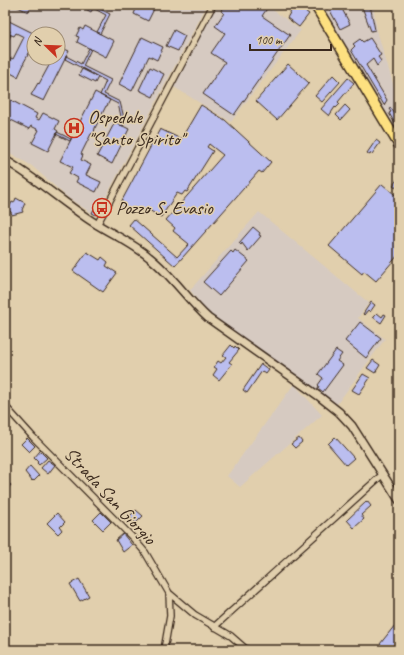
<svg xmlns="http://www.w3.org/2000/svg" width="404" height="655" viewBox="0 0 404 655" font-family="Caveat,sans-serif">
	<rect width="100%" height="100%" fill="#e1cfad"/>
	<filter id="ink" filterUnits="userSpaceOnUse"><feTurbulence type="fractalNoise" baseFrequency=".025" numOctaves="2"/><feDisplacementMap in="SourceGraphic" scale="8" xChannelSelector="R" yChannelSelector="G"/><feConvolveMatrix kernelMatrix="1 2 1 2 8 2 1 2 1" color-interpolation-filters="sRGB"/></filter>
	<g filter="url(#ink)">
		<path fill="#d6cac1" fill-rule="evenodd" d="M5,5H207L96,216L68,198L32,166L5,150ZM34,34H58V58H34Z
			M217,5H266L301,30L231,122L174,87Z
			M322,5H373L377,31L399,103V130L396,131Z
			M259,212L369,303L358,318L385,339L337,404L208,314L190,290Z
			M294,384L322,415L240,487L227,476Z"/>
		<path fill="#bbbeef" stroke="#3b2a1e" d="M14,5H32L28,12Z
			M81,5H80H95L91,12L80,6Z
			M141,5H156L148,21L134,14L136,9L139,10Z
			M224,5H264L268,7L262,16L290,35L234,115L203,94L225,62L211,53L225,33L215,26L224,13L221,11Z
			M283,5H296L309,14L299,27L287,18L291,11Z
			M327,5H337L340,10L342,9L350,24L340,29Z
			M365,5H370L375,30L371,31L362,7Z
			M94,6L110,14L100,34L97,32L106,15L93,8Z
			M5,19L35,34H34V44L23,64H24L18,77L5,70L11,58L13,59L24,37L16,33L14,36L9,34L10,31L5,28Z
			M85,26L114,41L106,57L77,42L79,37L76,36L80,28L83,30Z
			M47,29L57,34H44Z
			M174,30L185,36L178,51L166,46Z
			M9,34L11,35L5,46V41Z
			M142,37L163,47L157,60L149,56L132,91L119,84Z
			M370,38L381,55L378,57L381,61L377,66L373,59L366,65L387,100L384,105L351,50L355,46L353,44L360,39L363,42Z
			M58,46L69,51L44,101L31,95L38,83L39,84L53,58H58Z
			M89,48L91,49L83,66L111,80L104,94L120,102L125,122L123,126L120,125L122,120L118,104L100,95L106,81L65,59L66,56L81,64Z
			M288,64L309,83L277,120L256,101Z
			M150,67L164,74L153,97L139,90Z
			M82,69L98,77L95,83L79,75Z
			M333,75L340,82L322,102L315,96Z
			M348,78L354,83L338,102L340,104L336,108L335,107L329,116L321,109Z
			M95,92L110,100L107,106H106L95,128L94,133L91,134L81,154L83,155L81,160L91,165L86,175L101,182L96,192L76,182L78,178L69,173L73,167L60,161Z
			M5,97L37,114L35,118L39,120L43,113L59,121L55,129L58,131L48,151L32,143L39,130L31,126L29,129L5,117Z
			M201,105L225,120L271,162L262,173L259,171L175,266L129,225L134,219L177,257L189,244L173,231L175,228L166,220L223,155L209,144L207,147L213,151L187,192L185,191L182,195L177,193L161,217L147,209L144,212L136,208L134,213L119,206L160,129L181,139Z
			M345,105L350,110L341,120L336,115Z
			M391,108L399,120L398,129L389,113L391,112L389,109Z
			M115,122L129,129L112,164L97,156Z
			M57,132L71,139L70,141L56,134Z
			M376,140L380,143L372,154L371,153L370,155L367,153Z
			M399,177V190L393,185Z
			M382,184L399,198V254L376,281L364,271L362,274L329,246Z
			M16,198L25,203L22,210L23,212L12,215L11,212L8,210L12,202L14,203Z
			M94,209L98,212L96,215L92,213Z
			M253,227L260,233L259,235L261,236L248,251L242,243L241,245L239,243Z
			M235,250L249,261L219,296L203,282L231,251L233,253Z
			M87,252L100,260L102,257L108,262L106,266L117,273L103,292L73,271Z
			M371,302L375,305L370,312L368,310L364,315L363,314Z
			M377,313L382,317L384,314L386,315L381,323L373,317Z
			M360,322L381,338L366,358L345,341Z
			M231,345L234,348L235,346L239,350L229,362L232,364L219,380L213,375L217,369L214,367L218,361L221,363L226,357L223,355Z
			M336,350L342,354L337,361L343,365L323,392L318,388L319,386L318,385L323,378L318,374Z
			M373,360L380,365L375,373L367,368Z
			M261,364L269,370L266,374L262,371L247,393L243,390Z
			M363,374L370,378L359,394L352,390Z
			M335,437L354,458L346,465L328,444Z
			M27,438L35,446L29,452L21,444Z
			M299,438L302,442L295,448L291,444Z
			M40,451L47,458L39,465L37,463L38,462L34,458Z
			M48,460L55,465L48,474L41,468Z
			M30,466L39,476L34,481L33,480L32,481L25,472Z
			M5,480L11,485L6,491L5,490Z
			M367,501L371,506L361,515L364,519L354,528L347,520Z
			M136,510L143,516L136,523L129,517Z
			M101,512L111,522L103,530L93,520Z
			M57,513L65,522L60,527L62,530L58,534L47,523Z
			M123,534L132,545L123,552L116,540Z
			M79,579L89,596L80,601L70,584Z
			M399,620V650H388L380,644Z"/>
		<g fill="none" stroke-linecap="round" stroke-linejoin="round">
			<defs>
				<path id="minor" d="M97,225L213,5
					M5,406L33,437L132,537L145,552L169,593L195,615L231,636L247,650
					M214,627L383,474
					M164,650L170,616L169,593"/>
				<path id="tertiary" d="M5,160C34,177 59,199 87,218C107,232 130,241 149,257C172,275 187,299 208,318L320,397L339,412L352,426L399,500"/>
				<path id="primary" d="M315,5L399,145"/>
			</defs>
			<use href="#minor" stroke="#3b2a1e" stroke-width="8"/>
			<use href="#tertiary" stroke="#3b2a1e" stroke-width="10"/>
			<use href="#primary" stroke="#3b2a1e" stroke-width="12"/>
			<use href="#minor" stroke="#e1cfad" stroke-width="5.5"/>
			<use href="#tertiary" stroke="#e1cfad" stroke-width="7"/>
			<use href="#primary" stroke="#fde080" stroke-width="9"/>
		</g>
	</g>
	<defs>
		<symbol id="hospital-ring" viewBox="-11 -11 22 22"><circle r="9.5" fill="#e1cfad" stroke="#c8321e" stroke-width="1.5"/><path d="M-5-5h3v3.5h4V-5h3V5h-3V1.5h-4V5h-3Z" fill="#c8321e"/></symbol>
		<symbol id="bus-ring" viewBox="-11 -11 22 22"><circle r="9.5" fill="#e1cfad" stroke="#c8321e" stroke-width="1.5"/><path d="M-5-6H5V4H4V6H2V4H-2V6H-4V4H-5ZM-3.5-4V0h7V-4ZM-3.5 1.2v1.5H-2V1.2ZM2 1.2v1.5H3.5V1.2Z" fill="#c8321e"/></symbol>
	</defs>
	<g fill-rule="evenodd">
		<use href="#hospital-ring" x="63" y="117" width="22" height="22"/>
		<use href="#bus-ring" x="91" y="197" width="22" height="22"/>
	</g>
	<g text-anchor="middle" dominant-baseline="central" stroke-width="3" stroke-linejoin="round" paint-order="stroke">
		<g font-size="19" fill="#3b2a1e" stroke="#e1cfad" text-anchor="start">
			<text x="88" y="117">Ospedale<tspan x="88" dy="22">"Santo Spirito"</tspan></text>
			<text x="116" y="208">Pozzo S. Evasio</text>
		</g>
		<g font-size="19" fill="#3b2a1e" stroke="#e1cfad">
			<text transform="translate(110 496) rotate(47)">Strada San Giorgio</text>
		</g>
	</g>
	<rect width="404" height="655" fill="none" stroke="#e1cfad" stroke-width="20"/>
	<rect x="10" y="10" width="384" height="635" fill="none" stroke="#3b2a1e" stroke-width="1.5" filter="url(#ink)"/>
	<g transform="translate(46 46) rotate(293)"><circle r="19" fill="#e1cfad" stroke="#9f8d74"/>
	<path d="M0-3L7 15L0 10L-7 15Z" fill="#c8321e"/>
	<text y="-6" font-size="11" font-weight="bold" text-anchor="middle" fill="#3b2a1e">N</text>
	</g>
	<path d="M250 44v6h81v-6" fill="none" stroke="#3b2a1e" stroke-width="2"/>
	<text x="256" y="44" font-size="12" fill="#3b2a1e" stroke="#e1cfad" stroke-width="3" paint-order="stroke">100 m</text>
</svg>
